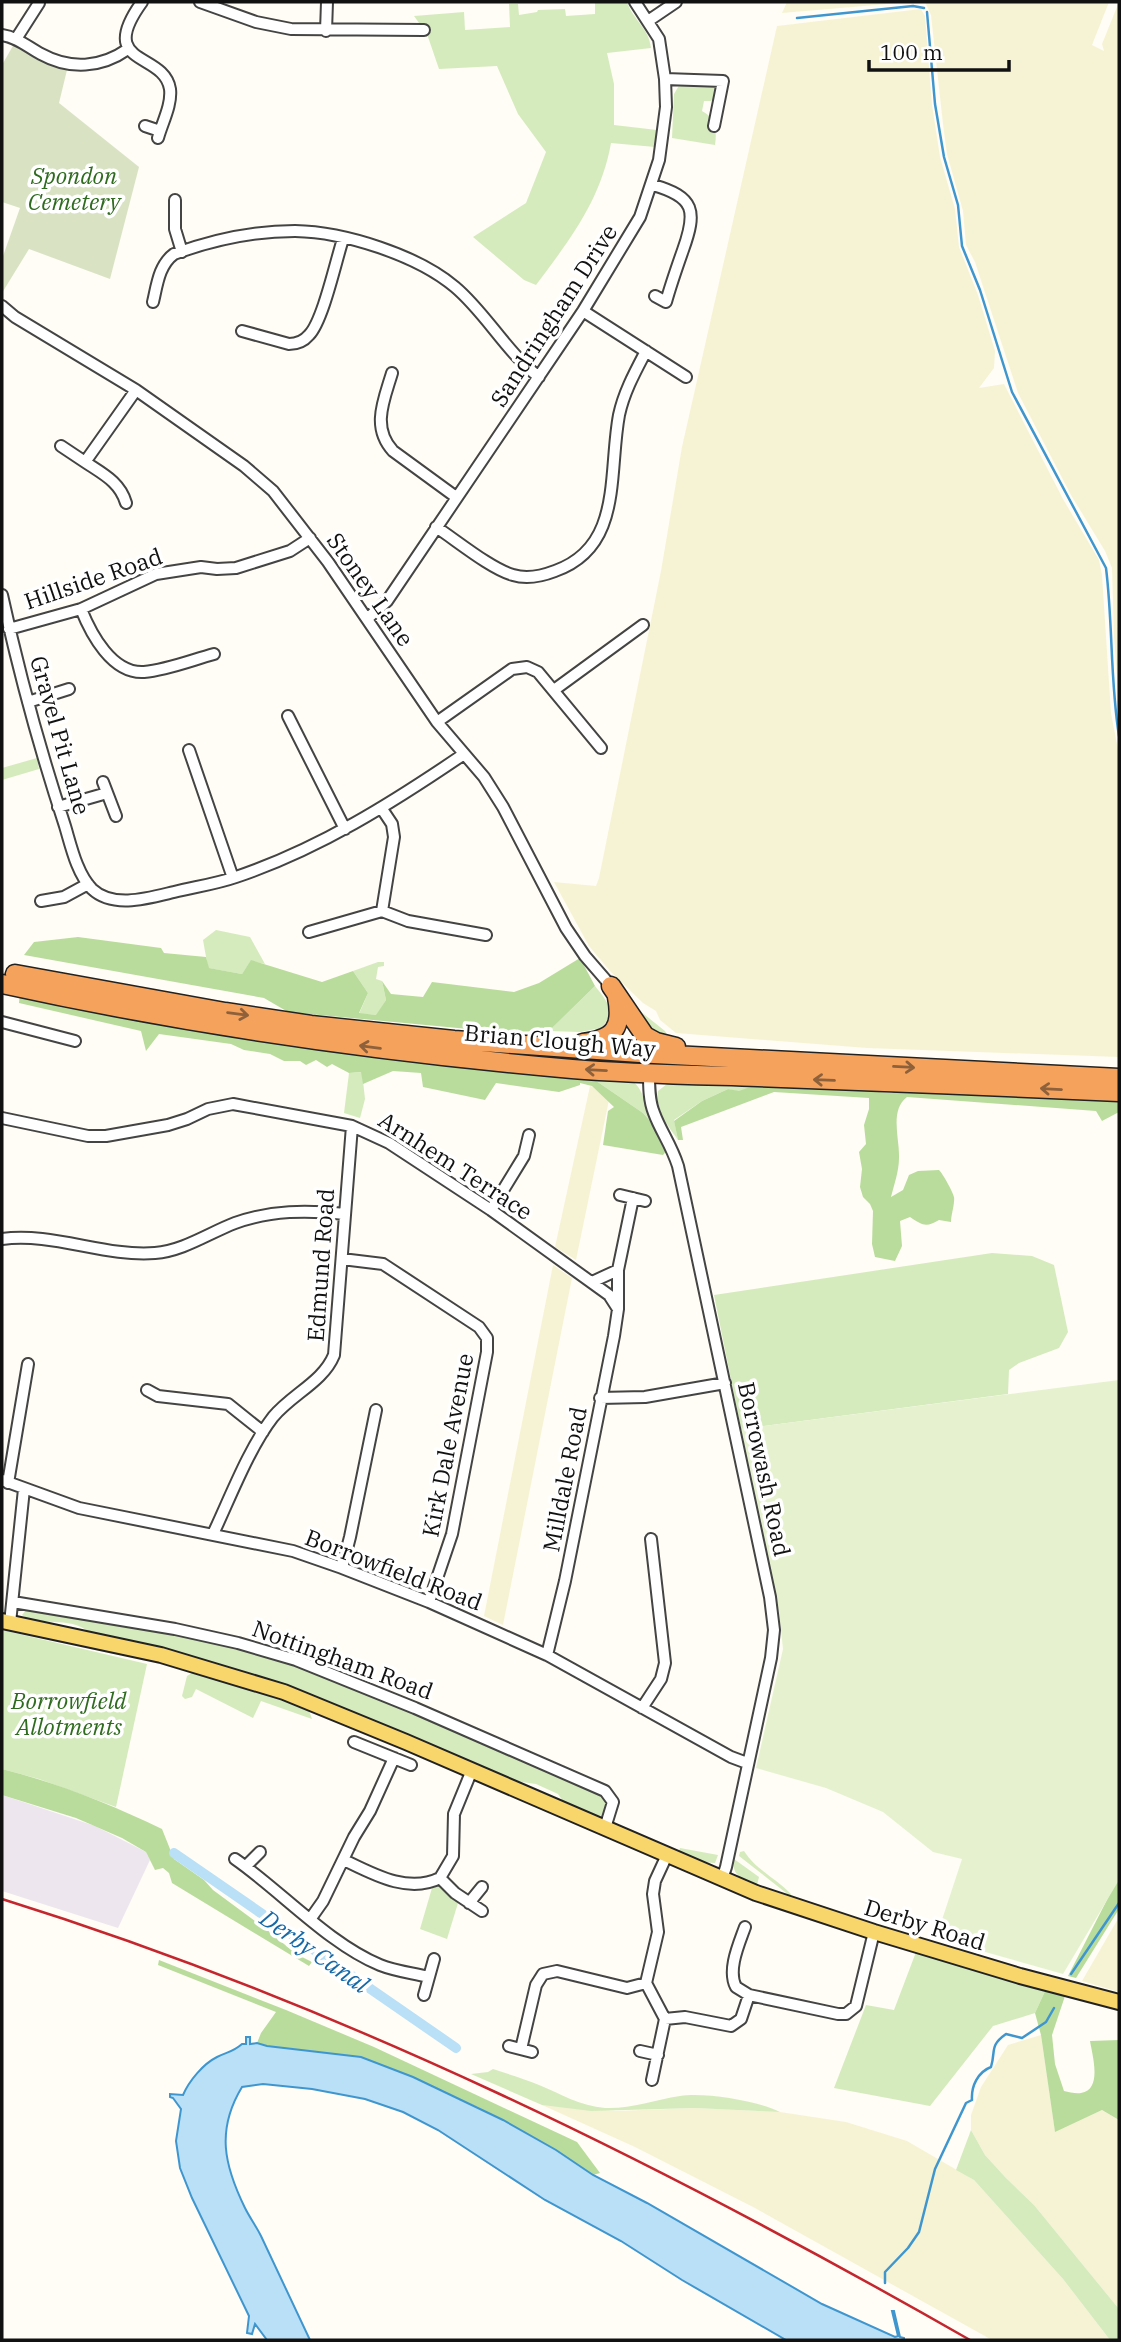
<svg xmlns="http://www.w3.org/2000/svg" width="1121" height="2342" viewBox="0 0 1121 2342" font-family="'IBM Plex Serif',serif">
	<rect width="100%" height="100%" fill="#fffdf5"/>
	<path fill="#eee6ef" d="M2,1795L95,1826L146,1852L150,1860L118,1928L2,1891Z"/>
	<path fill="#f6f3d4" d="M787,2H911L782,13Z
		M925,2H1109L1092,45L1104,51L1102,44L1119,2V703L1114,637L1112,568L1105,551L1071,495L1018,393L975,262L966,245L963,211L947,154L943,124L931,15Z
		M921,9L925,16L932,105L940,157L955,209L959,247L978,295L995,351L994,368L979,388L1004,384L1063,499L1099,560L1102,575L1111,713L1119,755V1057L867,1048L676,1033L660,1020L656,1011L643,1003L610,971L589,946L554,882L596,886L599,878L661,571L682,447L777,26Z
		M590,1086L594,1087L609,1100L576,1260L555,1247Z
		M553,1265L572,1278L503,1625L484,1616Z
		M1119,1917V1992L1082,1981Z
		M1041,2035L1055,2131L1102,2110L1119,2120V2309L1034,2205L1006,2178L985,2155L971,2130V2115L981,2087L1008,2045Z
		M542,2105L616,2111L695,2108L780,2112L846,2122L907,2141L974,2180L1063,2279L1110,2340H992L753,2207L635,2147Z"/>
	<path fill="#d5ebbd" d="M595,2H627C633,20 649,28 651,48L607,53L614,84V125L657,130L655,147L611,143C601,200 569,241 536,285L524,280L473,237L526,203L546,152L518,114L497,66L439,69L427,34L414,16L464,12L465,30L510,27L509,4H518L519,15L537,12L538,10L565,9L566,16L595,14Z
		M681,82L713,85L717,90L716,97L711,101H704L702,111C716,118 717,131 715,145L672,138L674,94Z
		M37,758L39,769L2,780V768Z
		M216,930L250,937L265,964L251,961L242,974L208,968L203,940Z
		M378,962H384V966L378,967L376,979L382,981L386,1000L377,1015L359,1014L368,993L353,971Z
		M595,986C607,1001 617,1012 601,1028L580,1032L549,1031Z
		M635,1007L665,1031L669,1038L650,1030Z
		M362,1072L365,1099L360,1118L344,1113L349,1073Z
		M589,1076C639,1078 637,1075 652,1123L643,1113Z
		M679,1083H761L739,1092L728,1089L702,1101L674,1120L678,1140C668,1126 655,1110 658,1091L667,1084Z
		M992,1253L1032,1256L1054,1265L1068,1332L1059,1348L1019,1363L1009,1370L1008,1394L741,1429L714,1295Z
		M28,1608L72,1618L207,1639L302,1666L602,1792L609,1800L607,1813L603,1816L593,1815L563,1801L558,1794L536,1784L515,1781L423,1740L221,1665L89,1632C69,1615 40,1628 22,1615Z
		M2,1630L147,1664L116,1807L39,1779L2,1769Z
		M195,1671L265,1692L308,1708L312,1719L261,1701L253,1718L196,1689L192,1697L185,1699L182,1696L187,1676Z
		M680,1848L718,1855L715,1863L701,1862L678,1853Z
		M744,1851C756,1870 776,1878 791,1894L790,1896L739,1856L740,1852Z
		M734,1859L759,1877L757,1885C743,1879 731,1876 734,1859Z
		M440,1885L458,1903L447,1939L420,1929L432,1888Z
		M916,1952L1046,1989L1035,2013L993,2026L930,2106L834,2088L866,2005L894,2010Z
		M493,2069C508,2074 524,2079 539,2085C561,2094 580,2106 605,2108C631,2109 654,2100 680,2096C705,2092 758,2101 780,2112L695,2108L591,2111L542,2105L471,2074L488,2072Z
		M971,2130L985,2155L1006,2178L1034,2205L1119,2309V2340H1110L1063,2279L974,2180L956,2170Z"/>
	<path fill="#b9dc9c" d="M78,937L161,948L164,953L206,957L209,968L242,974L251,960L322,982L353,971L368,993L359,1013L376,1015L386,1000L382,981L391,994L423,997L432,982L514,992L539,983L580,958L595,986L549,1031L500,1032L288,1012L264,998L24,955L34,942Z
		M20,992L151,1022L290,1042L325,1050L330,1045L589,1076L643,1113L661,1133L669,1148L663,1155L603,1145L608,1111L614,1107L592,1086L580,1083V1085L559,1092L496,1083L485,1100L423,1087L421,1073L393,1071L363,1084L361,1072L349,1073L332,1064L327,1067L316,1060L306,1065L300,1061H284L270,1054L244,1050L231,1044L159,1034L146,1051L141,1031L19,1003Z
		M761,1083L892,1093L897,1088L1119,1099V1112L1102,1121L1096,1111L907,1097C889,1111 900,1139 899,1158C899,1171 894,1185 891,1197L903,1190L909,1175L918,1171L939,1170C943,1174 953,1192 954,1197C955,1203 951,1215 951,1222L939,1220C926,1228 922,1225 910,1217L900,1221L902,1246L895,1261L875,1257L872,1244L873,1211L870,1204L863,1197L860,1187L862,1169L859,1152L866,1144L864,1125L869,1109V1098L774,1092L681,1127L683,1140H678L674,1121L702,1101L728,1089L739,1091Z
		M2,1769C58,1783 110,1804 162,1829L174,1859L204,1880L213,1890L266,1929L296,1954L312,1962L309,1966L172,1883L169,1873L163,1868L155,1870L146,1852L122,1838L76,1818L2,1795Z
		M1119,1870V1909L1076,1978L1068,1976L1112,1890Z
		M159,1960L286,2010L374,2047L577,2142L600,2173L593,2175L556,2150L478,2107L361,2057L267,2046L257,2043L261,2033L276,2012L158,1965Z
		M1046,1989L1065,1996L1052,2035L1055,2064L1064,2091C1069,2092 1076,2094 1081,2093C1103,2090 1092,2054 1090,2041L1119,2040V2120L1102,2110L1055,2132L1041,2035L1035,2013Z"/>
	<path fill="#d9e3c4" d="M14,44L36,59L67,70L59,103L139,167L110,279L29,249L2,293V259L20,208L2,202V65Z"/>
	<path fill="#e6f2cf" d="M1119,1380V1880L1063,1974L936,1938L962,1859L933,1852L883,1812L826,1788L756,1768L783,1649L779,1612L741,1429Z"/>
	<path fill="#b9e0f7" stroke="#3f96cf" stroke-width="2" d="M246,2037H250V2044L257,2043L267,2046L361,2057L413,2077L503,2120L556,2150L593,2175L647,2203L822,2304L895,2337L898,2336L892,2311H894L900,2337L904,2338V2340H786L682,2280L621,2241L545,2200L438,2130L403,2112L365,2099L312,2089L263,2084L242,2087C216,2130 224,2165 245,2208C250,2218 256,2226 261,2236L310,2340H267L255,2324L252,2334L247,2333L249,2316L192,2198L180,2168L176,2141L181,2109L173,2098L170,2097V2094L183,2095C189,2081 203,2064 217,2057C227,2052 233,2052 242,2044H246Z"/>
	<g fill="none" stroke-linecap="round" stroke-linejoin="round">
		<path stroke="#3f96cf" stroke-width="2.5" d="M927,12L935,104L944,157L958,205L962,246L980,290L1012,392L1106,568C1113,624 1110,680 1119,736
			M797,18L913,6L924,8
			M1071,1974L1119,1903
			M885,2283V2272L908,2248L919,2232L935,2169L966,2103L972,2100C971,2086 978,2072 991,2067C996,2051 989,2046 1006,2034L1022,2038L1046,2022L1054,2008"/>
		<path stroke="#b9e0f7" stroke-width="10" d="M174,1853L456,2048"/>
		<defs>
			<path id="minor" d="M142,2C95,67 164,51 170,89C172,105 162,123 158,138
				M200,2L256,22L291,29L424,30
				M648,21L676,2
				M326,31L327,2
				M2,35C17,37 28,47 41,54C70,70 101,68 128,49
				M16,39L39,3
				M665,79L723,81L714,126
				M145,126L160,131
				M653,185C695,197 697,211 683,250C677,267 671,284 666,302L655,296
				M175,200V229L182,252
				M153,302C157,285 159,265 174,254C212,240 255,231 295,231C345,232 417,255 455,287C486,313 506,352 539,377
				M2,306L15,317L136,390L244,466L273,491L328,562L437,722L484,777L503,807L566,928L585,956L611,986
				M583,311L686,377
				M242,331L289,344C297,344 304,341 309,335C323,321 336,260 343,239
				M392,373C384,400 371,427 393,451L456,497
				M61,446L85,462
				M126,503C120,482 103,474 85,462L136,390
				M436,527C456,540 491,569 513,575C526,579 542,576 555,571C623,547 608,474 619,415C624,392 635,372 646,351
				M2,595C19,673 40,750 65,826C71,846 77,874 92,889C113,909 149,898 174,892C194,887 216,884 236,877C319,849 392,803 464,754
				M81,609C91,634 112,674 144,672C167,670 192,660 214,654
				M368,618L387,601L583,311L640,217L659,160L666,107L665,79L659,39L635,2
				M9,629L81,609L156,574L201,567L217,569L236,568L290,551L310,538
				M554,690L643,625
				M28,702L69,689
				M288,716L345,829
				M437,722L512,669L527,667L538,672L601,748
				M189,750L233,878
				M103,782L116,816
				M58,807L107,793
				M382,809L392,824L394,837L382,911
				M41,901L64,897L88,884
				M309,932L382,911L408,921L486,935
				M2,1022L75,1041
				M649,1073C649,1086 649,1101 654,1113C661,1132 671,1144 678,1166L770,1597L774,1630L771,1658L726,1867L722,1879
				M2,1118L88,1136H106L168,1125L187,1119L208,1109L233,1104L352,1126L389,1143L491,1210L609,1295L618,1309
				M620,1195L645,1201
				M491,1210L524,1156L529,1135
				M2,1239C53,1232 104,1257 155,1253C183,1251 209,1233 235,1223C271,1210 307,1210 345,1214
				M342,1259L383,1264L479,1327L487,1338V1352L452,1534L429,1602
				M592,1282L618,1270
				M147,1390L158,1396L228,1404L263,1432
				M600,1398L645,1397L725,1383
				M2,1480L79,1508L293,1551L342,1568L429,1602L547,1655L731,1757L747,1763
				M8,1483L28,1364
				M213,1534C230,1498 249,1448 273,1417C292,1394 323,1382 334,1355L352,1126
				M342,1568L350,1537L376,1410
				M13,1602L175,1629L238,1643L296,1660L415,1708L605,1791L613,1802L605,1828
				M10,1623L24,1489
				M547,1655L565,1581L614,1336L618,1309V1270L633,1198
				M642,1708L661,1679L665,1663L651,1539
				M354,1742L411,1765
				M235,1859C281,1891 329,1944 380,1965C395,1971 412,1973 428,1977
				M344,1860C373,1874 408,1894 440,1878L453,1856L454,1814L472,1770
				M246,1866L260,1852
				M440,1878L455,1893L482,1911
				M469,1903L482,1887
				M311,1918L323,1901L354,1837L370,1811L394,1758
				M745,1927C739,1944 727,1970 736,1987L749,1995L838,2014H846L856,2006L874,1932
				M424,1995L434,1959
				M665,2019L685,2017L731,2026L741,2019L749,1995
				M509,2046L532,2052
				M521,2049L536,1985L543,1974L557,1971L627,1988L646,1983
				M640,2051L658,2055
				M652,2080L665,2019L646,1983L658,1932L653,1894L655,1881L667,1855"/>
			<path id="major" d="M2,1621L161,1655L284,1692L406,1742L756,1893L874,1932L1020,1976L1119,2002"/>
			<path id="highway" d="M15,974L225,1012L311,1025L454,1040L654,1054L1119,1078
				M2,984C189,1025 380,1052 572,1069C633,1074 696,1075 758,1077C878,1082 999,1086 1119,1092
				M611,986L645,1036L656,1042L676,1047
				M583,1043C614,1039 623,1028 617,997"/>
		</defs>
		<use href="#minor" stroke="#444" stroke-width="14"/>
		<use href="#major" stroke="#222" stroke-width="18"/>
		<use href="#highway" stroke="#222" stroke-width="21"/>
		<use href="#minor" stroke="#fff" stroke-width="10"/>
		<use href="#major" stroke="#f9d66b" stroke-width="14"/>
		<use href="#highway" stroke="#f5a25d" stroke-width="18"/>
		<path stroke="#c4262e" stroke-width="2.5" d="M2,1899C342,2005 662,2164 970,2340"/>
	</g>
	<defs><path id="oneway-shaft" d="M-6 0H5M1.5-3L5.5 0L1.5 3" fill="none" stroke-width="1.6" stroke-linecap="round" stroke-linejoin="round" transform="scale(1.75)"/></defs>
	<g stroke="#8e613b">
		<use href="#oneway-shaft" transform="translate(238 1014) rotate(8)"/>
		<use href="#oneway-shaft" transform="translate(370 1047) rotate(-173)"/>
		<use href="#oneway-shaft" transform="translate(904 1067) rotate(3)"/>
		<use href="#oneway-shaft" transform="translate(596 1070) rotate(-177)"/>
		<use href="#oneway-shaft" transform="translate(824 1080) rotate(-178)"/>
		<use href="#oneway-shaft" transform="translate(1051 1089) rotate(-177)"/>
	</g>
	<g text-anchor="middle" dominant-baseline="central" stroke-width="7" stroke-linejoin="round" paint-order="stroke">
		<g font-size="23" font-style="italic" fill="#2f6b1f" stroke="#fff">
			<text x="74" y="175">Spondon<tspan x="74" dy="26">Cemetery</tspan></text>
			<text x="69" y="1700">Borrowfield<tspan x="69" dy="26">Allotments</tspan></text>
		</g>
		<g font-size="23" fill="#111" stroke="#fff">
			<text transform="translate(553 315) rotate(-57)">Sandringham Drive</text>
			<text transform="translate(93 578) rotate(-19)">Hillside Road</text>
			<text transform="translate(371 589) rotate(55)">Stoney Lane</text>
			<text transform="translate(61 735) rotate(74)">Gravel Pit Lane</text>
			<text transform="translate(560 1040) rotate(5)">Brian Clough Way</text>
			<text transform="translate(456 1165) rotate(33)">Arnhem Terrace</text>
			<text transform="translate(320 1265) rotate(-86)">Edmund Road</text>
			<text transform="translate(447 1445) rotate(-79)">Kirk Dale Avenue</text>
			<text transform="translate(765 1469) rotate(78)">Borrowash Road</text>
			<text transform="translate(564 1479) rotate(-79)">Milldale Road</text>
			<text transform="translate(394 1569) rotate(21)">Borrowfield Road</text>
			<text transform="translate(343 1659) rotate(20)">Nottingham Road</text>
			<text transform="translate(925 1924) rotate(17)">Derby Road</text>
		</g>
		<g font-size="24" font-style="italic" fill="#1768a6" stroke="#fff">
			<text transform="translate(315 1951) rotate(35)">Derby Canal</text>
		</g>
	</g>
	<rect width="1121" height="2342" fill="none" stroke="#111111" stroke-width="7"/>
	<path d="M869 60v10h140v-10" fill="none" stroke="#111111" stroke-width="3.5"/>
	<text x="880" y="60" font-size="21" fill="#111111" stroke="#ffffff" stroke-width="5" paint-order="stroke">100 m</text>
</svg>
